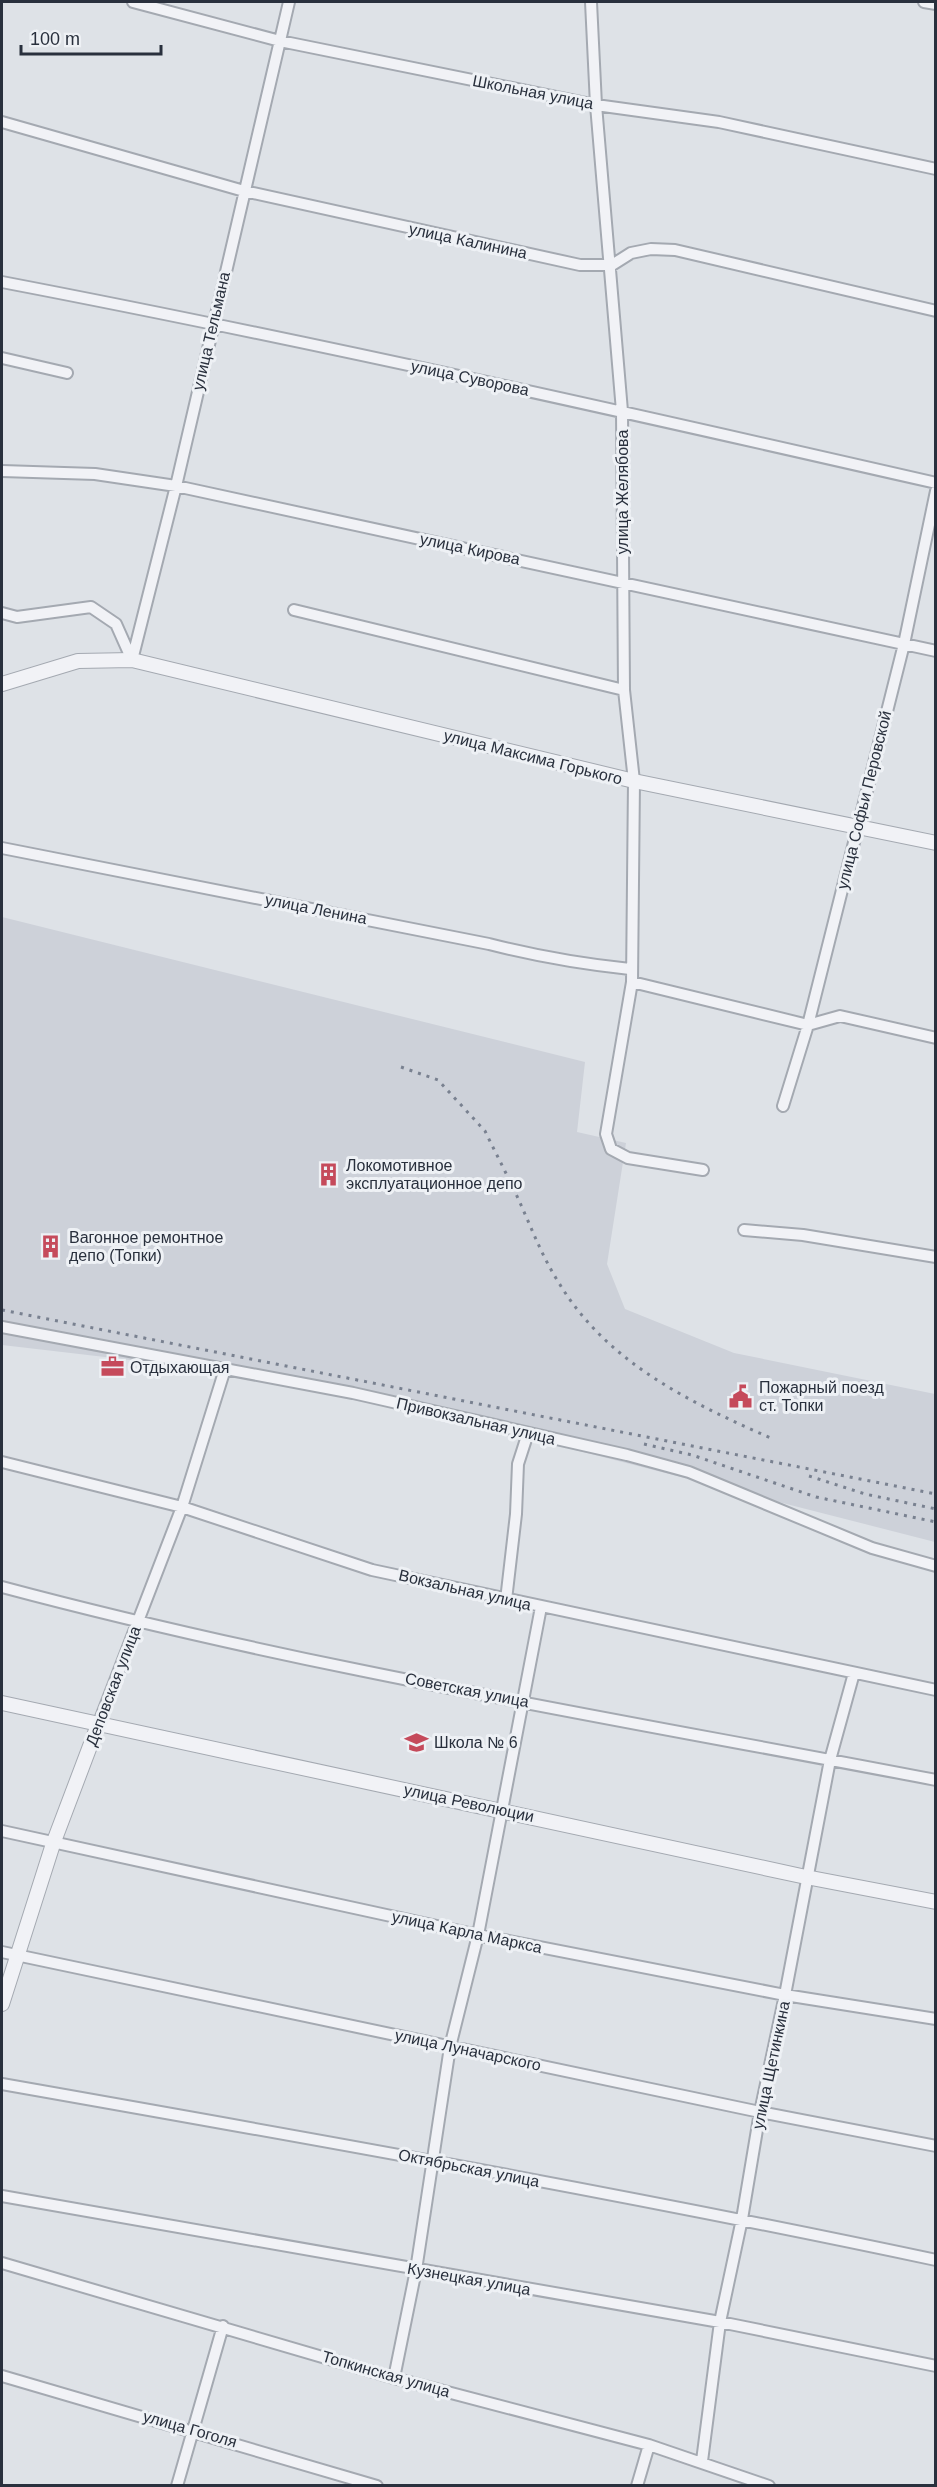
<svg xmlns="http://www.w3.org/2000/svg" width="937" height="2487" viewBox="0 0 937 2487" font-family="Helvetica,sans-serif">
	<rect width="100%" height="100%" fill="#dee2e7"/>
	<path fill="#cdd1d9" d="M2,917L585,1062L577,1132L626,1143L607,1264L625,1309L734,1353L935,1394V1542L353,1393L225,1371L2,1345Z"/>
	<g fill="none" stroke-linecap="round" stroke-linejoin="round">
		<defs>
			<path id="minor" d="M133,2L280,41L596,105L719,122L936,169
				M591,2L596,105L622,411L624,690L634,781L632,982L606,1134L611,1149L628,1158L703,1170
				M924,2L936,4
				M2,122L244,191L580,265H612L631,253L651,249L675,250L936,311
				M2,282C315,342 625,412 936,483
				M2,358L67,373
				M2,471L95,474L176,486L936,651
				M294,610L624,690
				M2,613L17,617L91,607L116,624L132,660
				M132,660L176,486L289,2
				M2,848L489,944C536,956 582,964 630,969
				M632,982L808,1025L840,1016L936,1038
				M783,1106L808,1025L904,644L936,491
				M744,1230L803,1235L936,1257
				M2,1327L353,1393L627,1455L689,1472L872,1548L936,1566
				M2,1462L182,1507L372,1570L936,1690
				M2,1587C309,1669 624,1720 936,1780
				M506,1600L516,1514L518,1464L528,1433
				M98,1725L182,1507L225,1369
				M2,1831L478,1935L785,1995L936,2019
				M2,1952L760,2112L936,2146
				M2,2084C314,2139 625,2194 936,2260
				M2,2196L720,2322L936,2366
				M2,2263L394,2378L649,2445L769,2486
				M2,2376L377,2486
				M394,2378L416,2270L450,2047L478,1935L541,1607
				M702,2461L720,2322L742,2219L760,2112L785,1995L830,1760L854,1673
				M177,2486L223,2326
				M637,2486L649,2445"/>
			<path id="tertiary" d="M2,684L78,661L132,660L634,781L936,843
				M2,1703L806,1877L936,1902
				M2,2004L53,1844L98,1725"/>
		</defs>
		<use href="#minor" stroke="#a4a9b1" stroke-width="14"/>
		<use href="#tertiary" stroke="#a4a9b1" stroke-width="16"/>
		<use href="#minor" stroke="#f1f2f6" stroke-width="10"/>
		<use href="#tertiary" stroke="#f1f2f6" stroke-width="14"/>
		<path stroke="#798190" stroke-width="3" stroke-dasharray="3 6" stroke-linecap="butt" d="M401,1067L438,1080L485,1131C497,1156 510,1180 521,1205C533,1232 543,1258 559,1283C607,1363 691,1403 773,1439
			M2,1310L936,1494
			M644,1444L692,1455L816,1497L936,1522
			M809,1476L865,1494L936,1509"/>
	</g>
	<defs>
		<symbol id="building-bare" viewBox="-9 -9 18 18"><path d="M-4-6H4V6H1V3H-1V6H-4ZM-2.5-4.3h1.7v1.8h-1.7ZM.8-4.3h1.7v1.8H.8ZM-2.5-1h1.7V.8h-1.7ZM.8-1h1.7V.8H.8Z" fill="#c54a5b" stroke="#eef1f5" stroke-width="2.5" paint-order="stroke"/></symbol>
		<symbol id="office-bare" viewBox="-9 -9 18 18"><path d="M-6-3h4V-5.5h4V-3h4V5H-6ZM-1-4.5V-3h2v-1.5ZM-6 0V1H6V0Z" fill="#c54a5b" stroke="#eef1f5" stroke-width="2.5" paint-order="stroke"/></symbol>
		<symbol id="civic-bare" viewBox="-9 -9 18 18"><path d="M-.6-6.5H3V-4.5H.6V-3L4-1V1h2V6H-6V1h2V-1L-.6-3ZM-1.2 2.5V6h2.4V2.5Z" fill="#c54a5b" stroke="#eef1f5" stroke-width="2.5" paint-order="stroke"/></symbol>
		<symbol id="school-bare" viewBox="-9 -9 18 18"><path d="M0-5L7-2L0 1L-7-2ZM-4 1L0 2.5L4 1V4Q0 6-4 4Z" fill="#c54a5b" stroke="#eef1f5" stroke-width="2.5" paint-order="stroke"/></symbol>
	</defs>
	<g fill-rule="evenodd">
		<use href="#building-bare" x="312" y="1158" width="33" height="33"/>
		<use href="#building-bare" x="34" y="1230" width="33" height="33"/>
		<use href="#office-bare" x="96" y="1350" width="33" height="33"/>
		<use href="#civic-bare" x="724" y="1380" width="33" height="33"/>
		<use href="#school-bare" x="400" y="1726" width="33" height="33"/>
	</g>
	<g text-anchor="middle" dominant-baseline="central" stroke-width="6" stroke-linejoin="round" paint-order="stroke">
		<g font-size="16" fill="#29303d" stroke="#eef1f5">
			<text transform="translate(533 92) rotate(11)">Школьная улица</text>
			<text transform="translate(468 241) rotate(12)">улица Калинина</text>
			<text transform="translate(211 331) rotate(-77)">улица Тельмана</text>
			<text transform="translate(470 378) rotate(12)">улица Суворова</text>
			<text transform="translate(622 492) rotate(-90)">улица Желябова</text>
			<text transform="translate(470 549) rotate(12)">улица Кирова</text>
			<text transform="translate(533 757) rotate(14)">улица Максима Горького</text>
			<text transform="translate(864 800) rotate(-76)">улица Софьи Перовской</text>
			<text transform="translate(316 909) rotate(11)">улица Ленина</text>
			<text transform="translate(476 1421) rotate(13)">Привокзальная улица</text>
			<text transform="translate(465 1590) rotate(13)">Вокзальная улица</text>
			<text transform="translate(113 1686) rotate(-69)">Деповская улица</text>
			<text transform="translate(467 1690) rotate(11)">Советская улица</text>
			<text transform="translate(469 1803) rotate(12)">улица Революции</text>
			<text transform="translate(467 1932) rotate(12)">улица Карла Маркса</text>
			<text transform="translate(468 2050) rotate(12)">улица Луначарского</text>
			<text transform="translate(771 2065) rotate(-78)">улица Щетинкина</text>
			<text transform="translate(469 2168) rotate(11)">Октябрьская улица</text>
			<text transform="translate(469 2279) rotate(10)">Кузнецкая улица</text>
			<text transform="translate(386 2374) rotate(16)">Топкинская улица</text>
			<text transform="translate(190 2429) rotate(16)">улица Гоголя</text>
		</g>
		<g font-size="16" fill="#29303d" stroke="#eef1f5" text-anchor="start">
			<text x="346" y="1165">Локомотивное<tspan x="346" dy="18">эксплуатационное депо</tspan></text>
			<text x="69" y="1237">Вагонное ремонтное<tspan x="69" dy="18">депо (Топки)</tspan></text>
			<text x="130" y="1367">Отдыхающая</text>
			<text x="759" y="1387">Пожарный поезд<tspan x="759" dy="18">ст. Топки</tspan></text>
			<text x="434" y="1742">Школа № 6</text>
		</g>
	</g>
	<rect width="937" height="2487" fill="none" stroke="#29303d" stroke-width="6"/>
	<path d="M21 45v9h140v-9" fill="none" stroke="#29303d" stroke-width="3"/>
	<text x="30" y="45" font-size="18" fill="#29303d" stroke="#eef1f5" stroke-width="4.5" paint-order="stroke">100 m</text>
</svg>
